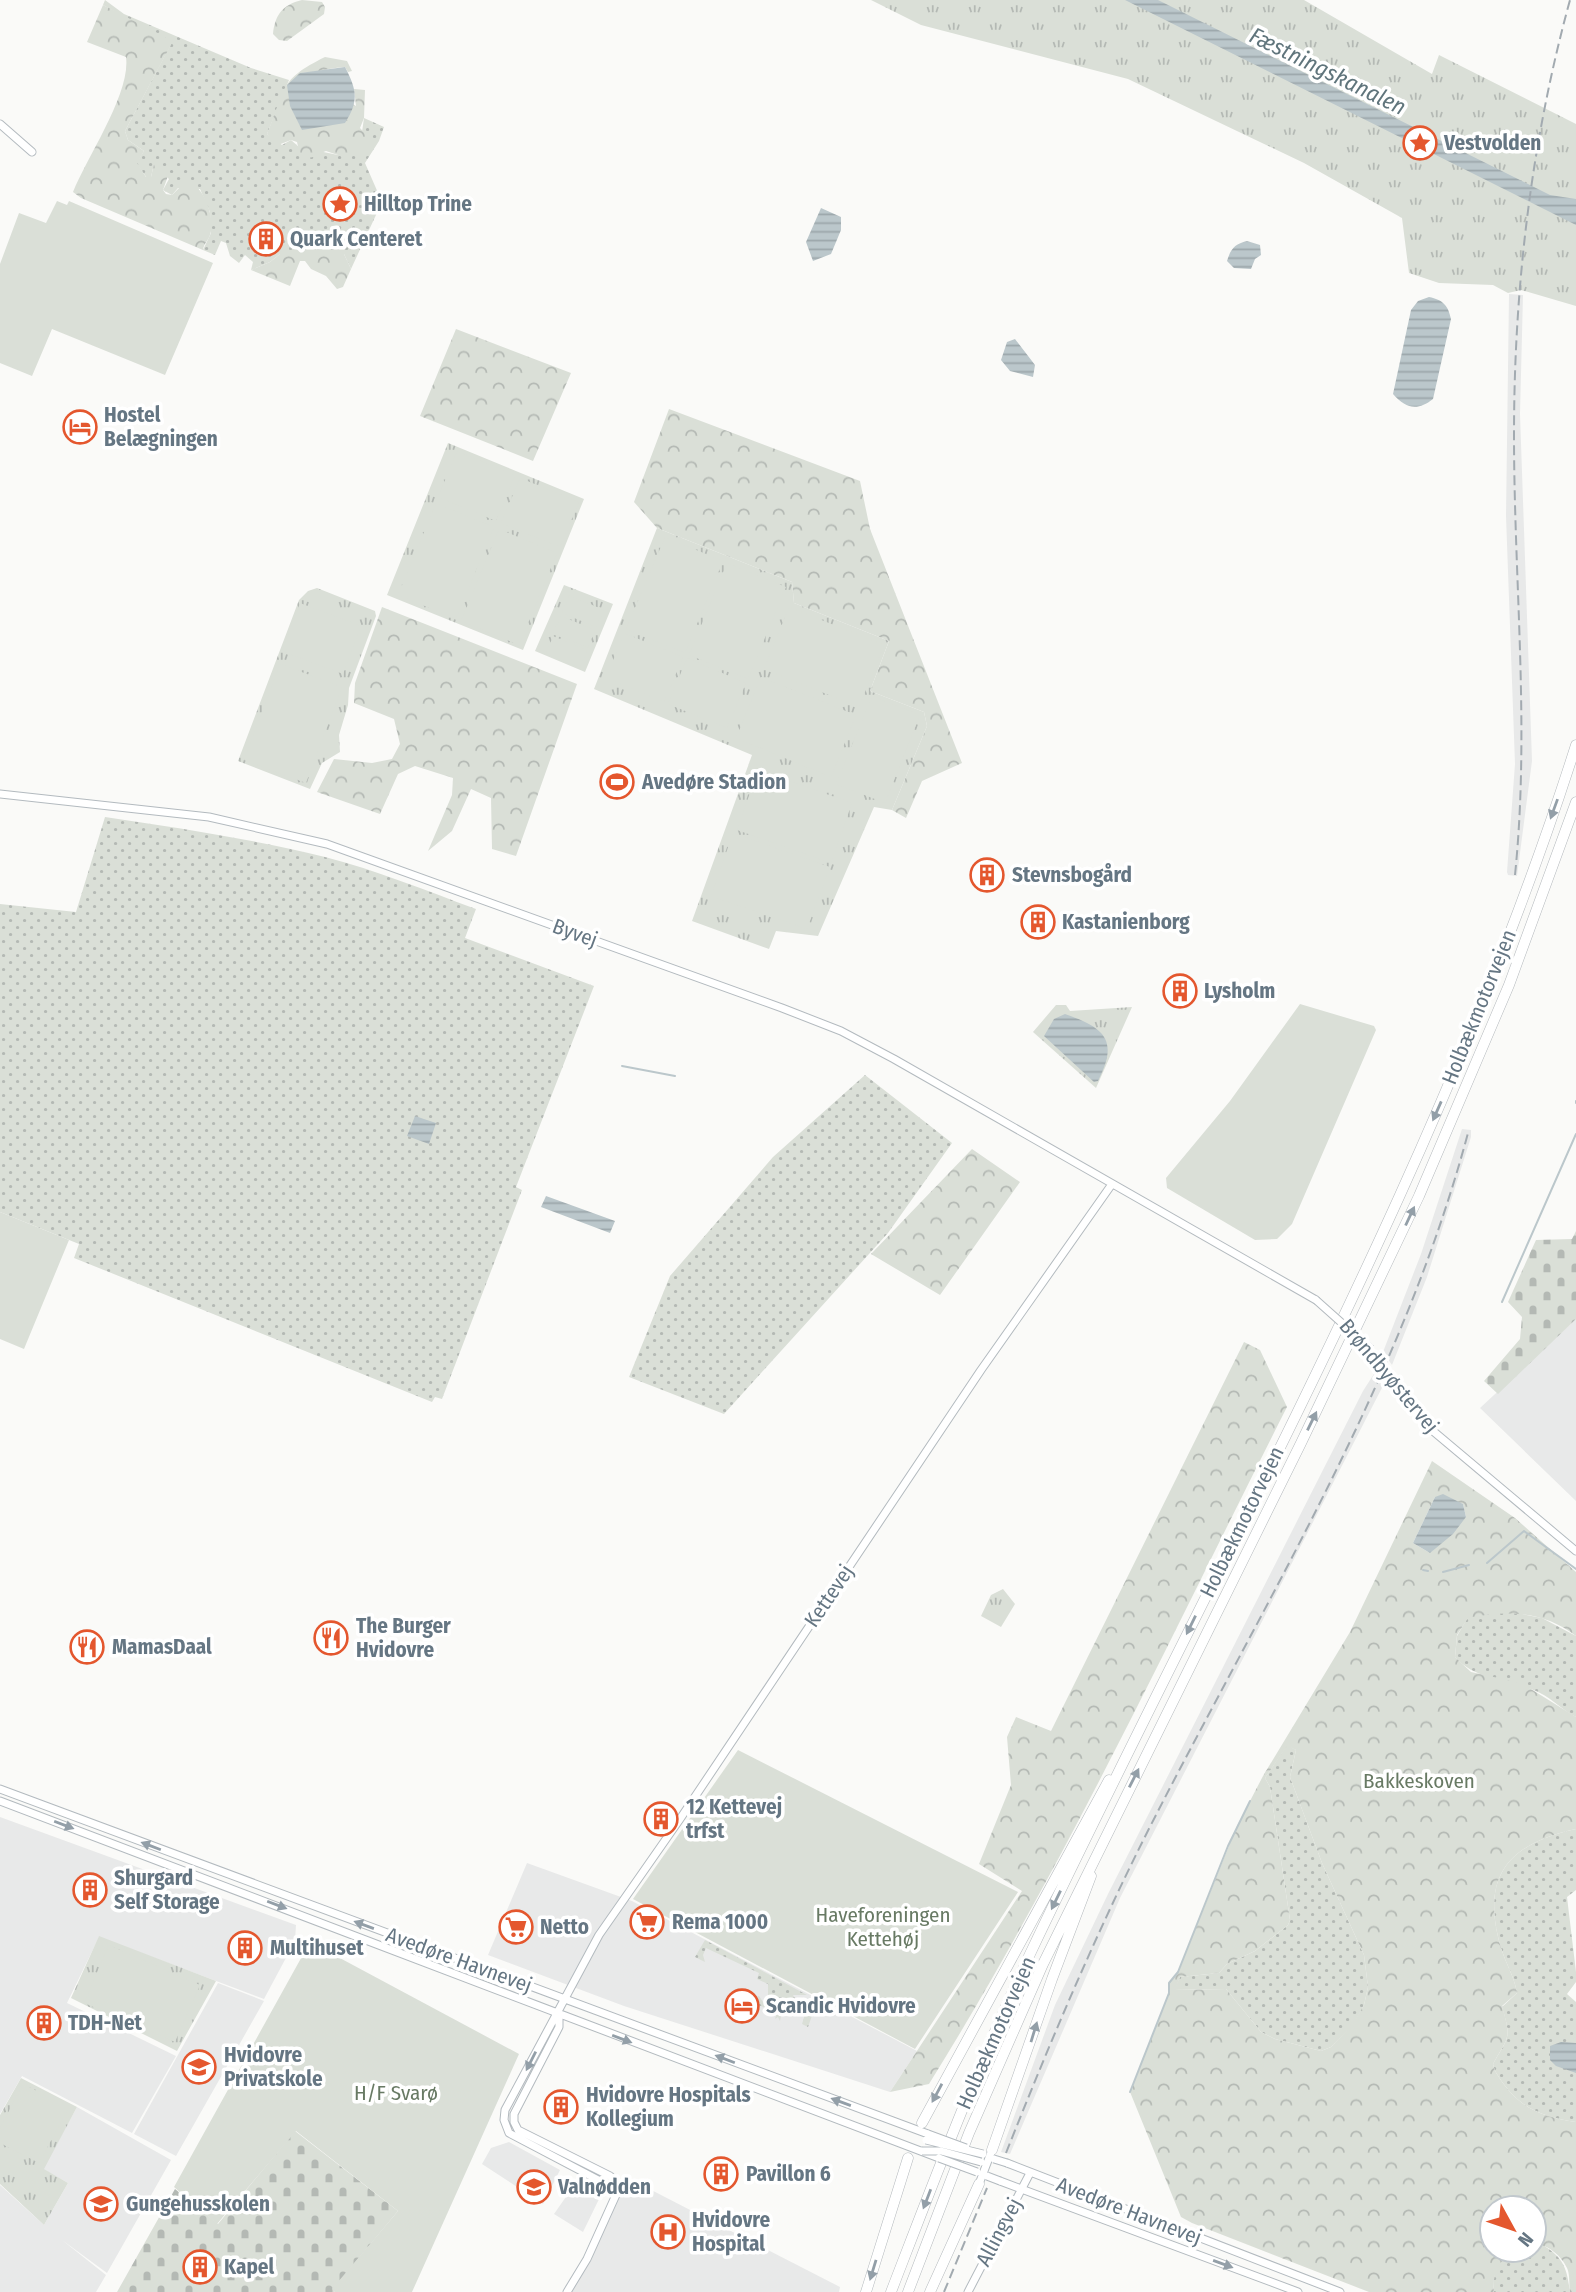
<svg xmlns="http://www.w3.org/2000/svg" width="1576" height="2292" viewBox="0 0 1576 2292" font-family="'Fira Sans Condensed',sans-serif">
	<defs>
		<pattern id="grass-dots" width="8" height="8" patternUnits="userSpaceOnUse" patternTransform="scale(1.75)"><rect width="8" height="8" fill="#dadfd7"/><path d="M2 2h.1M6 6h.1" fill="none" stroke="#b4b9b4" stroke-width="1.8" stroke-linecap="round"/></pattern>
		<pattern id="forest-crowns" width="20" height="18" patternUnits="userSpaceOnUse" patternTransform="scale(1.75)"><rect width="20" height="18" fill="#dadfd7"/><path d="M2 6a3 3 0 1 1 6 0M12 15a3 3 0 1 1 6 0" fill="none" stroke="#b4b9b4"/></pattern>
		<pattern id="cemetery-stones" width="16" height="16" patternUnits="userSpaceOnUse" patternTransform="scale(1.75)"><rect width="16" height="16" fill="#dadfd7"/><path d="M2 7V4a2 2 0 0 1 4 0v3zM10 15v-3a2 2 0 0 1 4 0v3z" fill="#b4b9b4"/></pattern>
		<pattern id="park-tufts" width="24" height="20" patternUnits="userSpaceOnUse" patternTransform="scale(1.75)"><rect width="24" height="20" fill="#dadfd7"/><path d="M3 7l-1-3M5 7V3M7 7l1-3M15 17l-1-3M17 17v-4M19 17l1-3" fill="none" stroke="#b4b9b4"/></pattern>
		<pattern id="water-rules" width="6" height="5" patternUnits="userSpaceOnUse" patternTransform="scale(1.75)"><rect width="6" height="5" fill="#bbc7cb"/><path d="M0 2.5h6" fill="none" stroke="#9ca6aa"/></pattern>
	</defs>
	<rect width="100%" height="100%" fill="#fafaf8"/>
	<path fill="#e8e9e9" d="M1509,294L1523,295L1520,414L1532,761L1517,876L1508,875L1507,872L1515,764L1506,516Z
		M1462,1129L1471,1130V1137L1427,1277L1392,1365L1383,1352L1421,1254Z
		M1576,1319V1501L1480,1408Z
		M1379,1366L1387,1378L1120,1898L1010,2154L1001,2152L1055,2005L1108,1894L1363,1391Z
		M0,1817L296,1925L295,1941L264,1999L99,1937L67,2003L176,2056L132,2133L22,2076L0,2114Z
		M527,1863L632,1901L917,2051L890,2092L624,2006L488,1955Z
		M218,1983L264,2001L176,2156L134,2134Z
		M77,2107L171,2160L107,2273L62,2240L106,2275L96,2292H0V2185L44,2225L68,2183L43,2169Z
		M509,2142L560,2170L543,2204L482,2164L491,2148Z
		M628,2178L840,2287L839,2292H571Z
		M577,2181L601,2195L583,2232L554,2214Z"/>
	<path fill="url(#grass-dots)" d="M105,0L124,14L251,68L289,80L267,134L282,145L291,140L299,147L338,155L362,132L364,118L384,127L379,141L365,163L382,202L351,269L344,254H280L270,262L251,270L253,262L245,255L239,263L230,256L226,243L221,241L215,255L203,250L211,233L210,212L200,189L178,188L172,195L163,190L169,179L154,164L151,177L147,178L136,163L144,151L128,140L125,131L171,44L103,5Z
		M105,817C179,828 252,839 325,857C376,870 427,891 476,909L465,938L594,986L516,1187L522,1190L442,1399L435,1397L432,1402L74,1258L79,1244L0,1212V904L76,912Z
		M865,1075L952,1143L888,1233L724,1414L629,1377L670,1276L773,1157Z
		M1507,1611L1542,1618L1576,1636V1717C1563,1711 1553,1699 1540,1693C1511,1678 1477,1682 1455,1657L1457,1636L1468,1617Z
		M1287,1745L1296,1750L1290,1777L1322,1863L1364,1955L1368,1987L1364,2005L1354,2024L1331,2047L1321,2051L1275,2039L1261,2032L1226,1989L1174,1990L1180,1977L1219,1973L1227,1964L1255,1951L1288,1925L1290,1920L1270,1787L1265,1778Z
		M1576,1829V1890L1567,1897L1576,1972V1982L1567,1994L1576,2002V2122C1537,2116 1516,2106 1495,2071L1493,2064C1508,2037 1512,2040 1502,2007L1517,1993C1514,1976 1506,1964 1501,1948C1480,1876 1508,1844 1576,1829Z
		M705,1940L807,1995H793L798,2003L814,2010L808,2027L802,2024L806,2011L792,2004L783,2005L780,2021L778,2017L775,2019L777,2012L734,1996L737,1988L755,1997L759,1996L763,2002L768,1999V1984L757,1979L759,1973L706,1948L703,1955L705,1962L695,1957Z
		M1539,2243C1563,2256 1567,2267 1570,2292H1494C1491,2262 1506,2250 1534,2250V2244Z"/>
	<path fill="url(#forest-crowns)" fill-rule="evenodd" d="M302,0L322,2L325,7L324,14L287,41L279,40L273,34C275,15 282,5 302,0Z
		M103,5L173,41L125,131L128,140L144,151L137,163L146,177H151L154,164L157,163L169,173L163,190L166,194L172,195L186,181C204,184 216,219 210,235C208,241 204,243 203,250L81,198L73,192C87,157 131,93 126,57L87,42Z
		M325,57L347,61L352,71L348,72L345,67C329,68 316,73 300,73L356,106L354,89L365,90L364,118L360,128L373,142L367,152L338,155L326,151C316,154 312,162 300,155L297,142L291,140L278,145L267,134C286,89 278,80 325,57Z
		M336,251L344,254L351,269L343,287L337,289L326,276L311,269L305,261H300L290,286L251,270L270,262L280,254Z
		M456,329L571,373L533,461L420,416Z
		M669,409L860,481L870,529L962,763L922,781L906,818L892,810L927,726L924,712L870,691L889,641L794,603L792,582L657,528L634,502Z
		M382,607L577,684L516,856L492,849L491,798L471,789L452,831L428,851L452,795L453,778L415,766L398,774L380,814L317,792L334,759L372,763L392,759L400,744L394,719L354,703L355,683Z
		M972,1149L1020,1182L940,1295L871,1254Z
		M1244,1342L1260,1350L1287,1407C1172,1634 1064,1867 929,2084L890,2092L1022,1891L979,1864L1011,1785L1007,1737L1016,1717L1051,1731Z
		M1432,1461L1515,1518L1576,1572V1636C1543,1611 1508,1610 1468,1618L1457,1635L1455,1657L1471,1672L1521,1683L1576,1717V1829C1508,1844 1480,1876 1501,1948C1506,1964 1514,1976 1517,1993L1502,2006C1512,2040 1508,2037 1493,2064L1495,2071C1516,2106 1537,2116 1576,2122V2292H1570C1569,2285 1570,2274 1567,2268C1562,2256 1546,2243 1534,2244V2208H1492V2250H1514C1499,2261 1492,2273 1494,2292H1369L1192,2223L1181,2217L1130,2092L1169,1993V1983L1178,1972L1237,1826L1263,1776L1350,1632ZM1435,1497L1463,1504L1466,1517L1430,1553L1413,1543ZM1287,1746L1296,1750L1290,1777L1322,1863L1364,1955L1368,1987L1364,2005L1353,2024L1331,2047L1321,2051L1275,2039L1261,2032L1226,1989L1175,1990L1180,1977L1219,1973L1227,1964L1255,1951L1288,1925L1290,1920L1270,1787L1265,1778Z"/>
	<path fill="url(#cemetery-stones)" d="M1576,1231V1319L1498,1394L1484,1381L1520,1339L1522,1317L1508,1302L1536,1240L1572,1239Z
		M295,2131L398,2211L333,2289L335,2292H117L175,2189L218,2224Z"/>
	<path fill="url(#park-tufts)" d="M871,0H1304L1432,74L1439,55L1576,124V306L1521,290L1508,293L1493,285L1439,283L1409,273L1402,218L1304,163L1128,79L921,25Z
		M448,443L584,499L523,650L387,595Z
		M657,528L792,582L794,603L889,641L870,691L924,712L927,726L892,810L874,807L818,936L776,931L769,949L692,921L752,755L594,689Z
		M564,585L613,604L585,672L535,651Z
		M317,588L375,611L376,616L349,688L348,705L339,735L340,752L322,763L310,789L238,761L299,600L308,591Z
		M1056,1005H1066L1070,1011L1132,1007L1096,1088L1033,1032Z
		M1003,1589L1015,1604L1001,1627L981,1616L991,1595Z
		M99,1936L216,1981L177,2051L71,1998Z
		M21,2078L77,2107L44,2169L68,2183L44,2225L0,2184V2115Z"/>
	<path fill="#dadfd7" d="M57,201L67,205L69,201L213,263L165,375L52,329L32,376L0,363V264L19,213L46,223Z
		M457,451L515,475L496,521L438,497Z
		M520,478L579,502L560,547L501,523Z
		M436,503L494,527L456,619L398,595Z
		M499,529L557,553L519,645L461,621Z
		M665,537L723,561L685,653L626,629Z
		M727,563L786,587L748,679L689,655Z
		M569,595L604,610L596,627L562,613Z
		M300,603L361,626L343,674L282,651Z
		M789,607L884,645L859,707L764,669Z
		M561,616L595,630L588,648L553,633Z
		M624,633L683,657L664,702L606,678Z
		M553,636L587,650L580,668L546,654Z
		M687,658L746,683L727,728L668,704Z
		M280,664L342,687L306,783L244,760Z
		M761,677L856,715L831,777L736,738Z
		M872,696L920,715L885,803L836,784Z
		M758,770L852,803L831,863L737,830Z
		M733,833L830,867L807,929L711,896Z
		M1300,1004L1374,1026L1376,1030L1292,1224L1277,1239L1255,1240L1167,1188L1166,1178L1230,1101Z
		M0,1212L69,1240L24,1349L0,1339Z
		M738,1750L1018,1892L915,2049L633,1899Z
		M310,1942L519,2054L412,2292H335L332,2289L398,2211L296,2131L217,2224L174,2187Z
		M109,1945L200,1985L175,2042L84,2003Z
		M23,2084L69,2107L39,2163L0,2143V2128Z"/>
	<path fill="url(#water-rules)" d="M1125,0H1158L1550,195L1576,199V225Z
		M345,67C357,90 359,101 345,123L302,130L290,106L287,85L300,73Z
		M821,208L841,217V230L831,254L813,261L806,242Z
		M1247,241L1260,245L1261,255L1255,259L1251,269L1234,268L1227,261C1231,248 1235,244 1247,241Z
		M1429,297C1443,300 1448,305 1451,319L1433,399C1418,411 1406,409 1393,394L1411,310L1418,301Z
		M1015,339L1035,365L1033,377L1010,371L1001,360L1007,342Z
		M1065,1014C1105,1028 1119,1040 1098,1081L1094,1082L1044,1036L1054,1019Z
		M415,1116L436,1123L429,1144L407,1136Z
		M546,1196L615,1221L610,1233L541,1207Z
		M1443,1494L1463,1504L1466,1517L1453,1534L1430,1553L1413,1543L1435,1497Z
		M1561,2042L1576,2043V2073L1556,2066L1550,2060V2046Z"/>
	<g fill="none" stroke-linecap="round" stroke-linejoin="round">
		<path stroke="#bbc7cb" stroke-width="2" d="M622,1066L675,1076
			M1576,1103V1101
			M1502,1302L1576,1134
			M1487,1563L1524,1531L1576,1569
			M1423,1570L1428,1571
			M1443,1572L1469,1565
			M1130,2092L1169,1993V1983L1178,1972L1228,1846L1250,1801"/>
		<defs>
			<path id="secondary" d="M0,124L32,152
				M0,794L209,817L327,844L782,1008L841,1031L894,1059L1316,1300
				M1393,1379L1433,1431L1576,1551
				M0,1789L928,2134
				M0,1801L939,2158
				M559,2015V2027L514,2114V2122L518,2130L610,2176L620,2186
				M1007,2163L1340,2292
				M1000,2181L1298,2292
				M979,2184L992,2150
				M620,2186L606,2184L509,2133L504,2120L505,2110L599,1935L680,1819L981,1370L1112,1184
				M567,2292L587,2259L620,2186
				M968,2292L1030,2173"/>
			<path id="highway" d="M922,2123L1109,1780
				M992,2150L1052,1979L1091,1876
				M866,2292L908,2158
				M891,2292C935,2178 978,2064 1030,1954C1219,1555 1442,1167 1576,745
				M908,2292L969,2133L1043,1964L1301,1443L1419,1196L1509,985L1576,802
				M930,2292L979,2184"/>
		</defs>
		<use href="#secondary" stroke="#b3babf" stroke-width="9"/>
		<use href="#highway" stroke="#b4b9bd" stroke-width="11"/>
		<use href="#secondary" stroke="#fff" stroke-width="7"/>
		<use href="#highway" stroke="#fff" stroke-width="10"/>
		<path stroke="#a2aab0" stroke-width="2" stroke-dasharray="10 5" stroke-linecap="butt" d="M1515,875C1530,728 1514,582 1514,435C1514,288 1531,142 1570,0
			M1006,2153C1052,2037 1100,1924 1157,1813C1271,1591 1403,1376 1468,1133
			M944,2292L987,2188"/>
		<defs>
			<path id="secondary-bridge" d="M1316,1300L1371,1349
				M1378,1358L1393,1379
				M928,2134L966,2148
				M926,2140L983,2154
				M922,2151H941L981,2162
				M939,2158L977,2172
				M994,2159L1007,2163
				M987,2176L1000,2181"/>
		</defs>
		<use href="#secondary-bridge" stroke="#b3babf" stroke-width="9" stroke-linecap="butt"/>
		<use href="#secondary-bridge" stroke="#fff" stroke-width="7"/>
	</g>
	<defs><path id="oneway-solid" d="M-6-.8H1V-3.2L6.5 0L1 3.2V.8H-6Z" transform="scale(1.75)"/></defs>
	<g fill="#939fa8">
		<use href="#oneway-solid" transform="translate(1554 809) rotate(110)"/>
		<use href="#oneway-solid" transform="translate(1437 1111) rotate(114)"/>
		<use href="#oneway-solid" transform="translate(1410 1216) rotate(-65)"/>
		<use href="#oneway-solid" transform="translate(1312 1421) rotate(-64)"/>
		<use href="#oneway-solid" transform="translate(1191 1625) rotate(116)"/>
		<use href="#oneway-solid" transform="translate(1134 1778) rotate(-63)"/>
		<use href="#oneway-solid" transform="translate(64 1825) rotate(21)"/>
		<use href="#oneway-solid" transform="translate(151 1846) rotate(-159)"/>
		<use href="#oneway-solid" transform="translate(1056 1900) rotate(116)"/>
		<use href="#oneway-solid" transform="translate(277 1905) rotate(21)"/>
		<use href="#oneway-solid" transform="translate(364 1925) rotate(-160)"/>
		<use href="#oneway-solid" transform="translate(1034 2032) rotate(-73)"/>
		<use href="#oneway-solid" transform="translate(622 2039) rotate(21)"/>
		<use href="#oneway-solid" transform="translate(725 2059) rotate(-159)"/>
		<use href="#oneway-solid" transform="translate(531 2061) rotate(117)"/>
		<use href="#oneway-solid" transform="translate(937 2093) rotate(118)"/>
		<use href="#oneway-solid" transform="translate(841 2102) rotate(-160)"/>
		<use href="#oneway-solid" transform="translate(927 2199) rotate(111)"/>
		<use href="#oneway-solid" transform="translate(1223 2264) rotate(20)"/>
		<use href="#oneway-solid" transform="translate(873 2270) rotate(107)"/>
	</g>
	<defs>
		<symbol id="sight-ring" viewBox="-11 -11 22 22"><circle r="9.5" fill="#fff" stroke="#e4572e" stroke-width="1.5"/><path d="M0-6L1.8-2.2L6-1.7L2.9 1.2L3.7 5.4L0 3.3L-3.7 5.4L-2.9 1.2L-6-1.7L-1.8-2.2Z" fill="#e4572e"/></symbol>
		<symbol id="building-ring" viewBox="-11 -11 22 22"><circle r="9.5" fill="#fff" stroke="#e4572e" stroke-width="1.5"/><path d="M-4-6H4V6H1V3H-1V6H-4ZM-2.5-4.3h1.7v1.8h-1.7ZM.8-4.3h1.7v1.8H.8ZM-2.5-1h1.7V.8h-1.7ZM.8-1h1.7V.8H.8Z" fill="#e4572e"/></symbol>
		<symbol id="hotel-ring" viewBox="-11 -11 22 22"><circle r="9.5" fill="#fff" stroke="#e4572e" stroke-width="1.5"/><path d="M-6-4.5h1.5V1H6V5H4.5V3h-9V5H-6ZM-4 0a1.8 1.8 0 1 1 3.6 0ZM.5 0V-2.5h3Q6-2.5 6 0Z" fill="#e4572e"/></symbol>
		<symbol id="stadium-ring" viewBox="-11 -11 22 22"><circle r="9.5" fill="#fff" stroke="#e4572e" stroke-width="1.5"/><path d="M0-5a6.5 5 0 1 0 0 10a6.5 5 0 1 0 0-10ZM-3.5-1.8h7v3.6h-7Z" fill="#e4572e"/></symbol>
		<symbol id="restaurant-ring" viewBox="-11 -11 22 22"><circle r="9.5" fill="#fff" stroke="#e4572e" stroke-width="1.5"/><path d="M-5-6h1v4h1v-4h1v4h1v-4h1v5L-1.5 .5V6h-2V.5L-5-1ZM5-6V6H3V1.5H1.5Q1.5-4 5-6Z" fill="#e4572e"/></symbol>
		<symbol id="supermarket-ring" viewBox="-11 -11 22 22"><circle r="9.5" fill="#fff" stroke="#e4572e" stroke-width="1.5"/><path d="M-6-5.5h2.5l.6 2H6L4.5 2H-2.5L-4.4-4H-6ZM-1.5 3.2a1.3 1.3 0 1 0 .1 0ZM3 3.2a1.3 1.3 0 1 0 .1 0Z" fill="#e4572e"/></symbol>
		<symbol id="school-ring" viewBox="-11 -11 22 22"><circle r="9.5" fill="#fff" stroke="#e4572e" stroke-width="1.5"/><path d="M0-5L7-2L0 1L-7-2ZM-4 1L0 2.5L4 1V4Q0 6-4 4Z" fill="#e4572e"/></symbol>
		<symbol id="hospital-ring" viewBox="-11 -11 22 22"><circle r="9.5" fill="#fff" stroke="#e4572e" stroke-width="1.5"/><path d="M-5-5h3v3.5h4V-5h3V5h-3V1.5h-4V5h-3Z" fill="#e4572e"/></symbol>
	</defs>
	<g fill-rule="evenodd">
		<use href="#sight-ring" x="1401" y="124" width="38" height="38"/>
		<use href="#sight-ring" x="321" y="185" width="38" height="38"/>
		<use href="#building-ring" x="247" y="220" width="38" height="38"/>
		<use href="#hotel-ring" x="61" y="408" width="38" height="38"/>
		<use href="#stadium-ring" x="598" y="763" width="38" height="38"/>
		<use href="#building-ring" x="968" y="856" width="38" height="38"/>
		<use href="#building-ring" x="1019" y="903" width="38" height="38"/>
		<use href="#building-ring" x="1161" y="972" width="38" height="38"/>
		<use href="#restaurant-ring" x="312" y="1619" width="38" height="38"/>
		<use href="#restaurant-ring" x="68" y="1628" width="38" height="38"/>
		<use href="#building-ring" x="642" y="1800" width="38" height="38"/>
		<use href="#building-ring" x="71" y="1871" width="38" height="38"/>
		<use href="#supermarket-ring" x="628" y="1903" width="38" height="38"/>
		<use href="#supermarket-ring" x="497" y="1908" width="38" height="38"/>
		<use href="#building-ring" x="226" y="1929" width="38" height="38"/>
		<use href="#hotel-ring" x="723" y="1987" width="38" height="38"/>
		<use href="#building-ring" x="25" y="2004" width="38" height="38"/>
		<use href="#school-ring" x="180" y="2048" width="38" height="38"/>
		<use href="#building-ring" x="542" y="2088" width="38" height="38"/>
		<use href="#building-ring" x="702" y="2155" width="38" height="38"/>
		<use href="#school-ring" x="515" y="2168" width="38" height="38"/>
		<use href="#school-ring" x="82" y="2185" width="38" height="38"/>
		<use href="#hospital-ring" x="649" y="2213" width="38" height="38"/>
		<use href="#building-ring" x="181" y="2248" width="38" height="38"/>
	</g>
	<g text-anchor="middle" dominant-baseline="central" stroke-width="7" stroke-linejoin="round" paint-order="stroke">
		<g font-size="21" font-weight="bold" fill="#657683" stroke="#fff" text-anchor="start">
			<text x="1444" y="143">Vestvolden</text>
			<text x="364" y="204">Hilltop Trine</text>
			<text x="290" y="239">Quark Centeret</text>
			<text x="104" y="415">Hostel<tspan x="104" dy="24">Belægningen</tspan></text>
			<text x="642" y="782">Avedøre Stadion</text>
			<text x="1012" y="875">Stevnsbogård</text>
			<text x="1062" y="922">Kastanienborg</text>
			<text x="1204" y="991">Lysholm</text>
			<text x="356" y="1626">The Burger<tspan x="356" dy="24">Hvidovre</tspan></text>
			<text x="112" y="1647">MamasDaal</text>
			<text x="686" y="1807">12 Kettevej<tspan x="686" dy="24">trfst</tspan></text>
			<text x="114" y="1878">Shurgard<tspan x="114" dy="24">Self Storage</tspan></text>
			<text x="672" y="1922">Rema 1000</text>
			<text x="540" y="1927">Netto</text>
			<text x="270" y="1948">Multihuset</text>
			<text x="766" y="2006">Scandic Hvidovre</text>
			<text x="68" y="2023">TDH-Net</text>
			<text x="224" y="2055">Hvidovre<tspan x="224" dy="24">Privatskole</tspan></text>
			<text x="586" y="2095">Hvidovre Hospitals<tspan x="586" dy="24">Kollegium</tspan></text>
			<text x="746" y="2174">Pavillon 6</text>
			<text x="558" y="2187">Valnødden</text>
			<text x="126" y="2204">Gungehusskolen</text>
			<text x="692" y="2220">Hvidovre<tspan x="692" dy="24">Hospital</tspan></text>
			<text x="224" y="2267">Kapel</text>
		</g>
		<g font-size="21" fill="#657683" stroke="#fff">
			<text transform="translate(575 933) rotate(20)">Byvej</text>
			<text transform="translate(1479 1007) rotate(-68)">Holbækmotorvejen</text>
			<text transform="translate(1389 1376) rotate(50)">Brøndbyøstervej</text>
			<text transform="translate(1242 1522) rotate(-64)">Holbækmotorvejen</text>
			<text transform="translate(829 1596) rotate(-56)">Kettevej</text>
			<text transform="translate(459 1960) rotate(20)">Avedøre Havnevej</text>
			<text transform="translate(996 2033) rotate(-66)">Holbækmotorvejen</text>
			<text transform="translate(1129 2211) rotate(21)">Avedøre Havnevej</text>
			<text transform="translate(999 2232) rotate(-62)">Allingvej</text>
		</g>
		<g font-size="21" fill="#687a64" stroke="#fff">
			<text x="1419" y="1781">Bakkeskoven</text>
			<text x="883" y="1915">Haveforeningen<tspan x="883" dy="24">Kettehøj</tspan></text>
			<text x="396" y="2093">H/F Svarø</text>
		</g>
		<g font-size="23" font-style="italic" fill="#60757c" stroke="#fff">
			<text transform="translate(1328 71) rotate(26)">Fæstningskanalen</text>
		</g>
	</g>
	<g transform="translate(1513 2229) rotate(130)"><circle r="33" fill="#ffffff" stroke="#c1c8cd" stroke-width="2"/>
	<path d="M0-5L12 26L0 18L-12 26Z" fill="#e4572e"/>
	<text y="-10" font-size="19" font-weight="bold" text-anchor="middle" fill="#657683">N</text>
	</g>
</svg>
